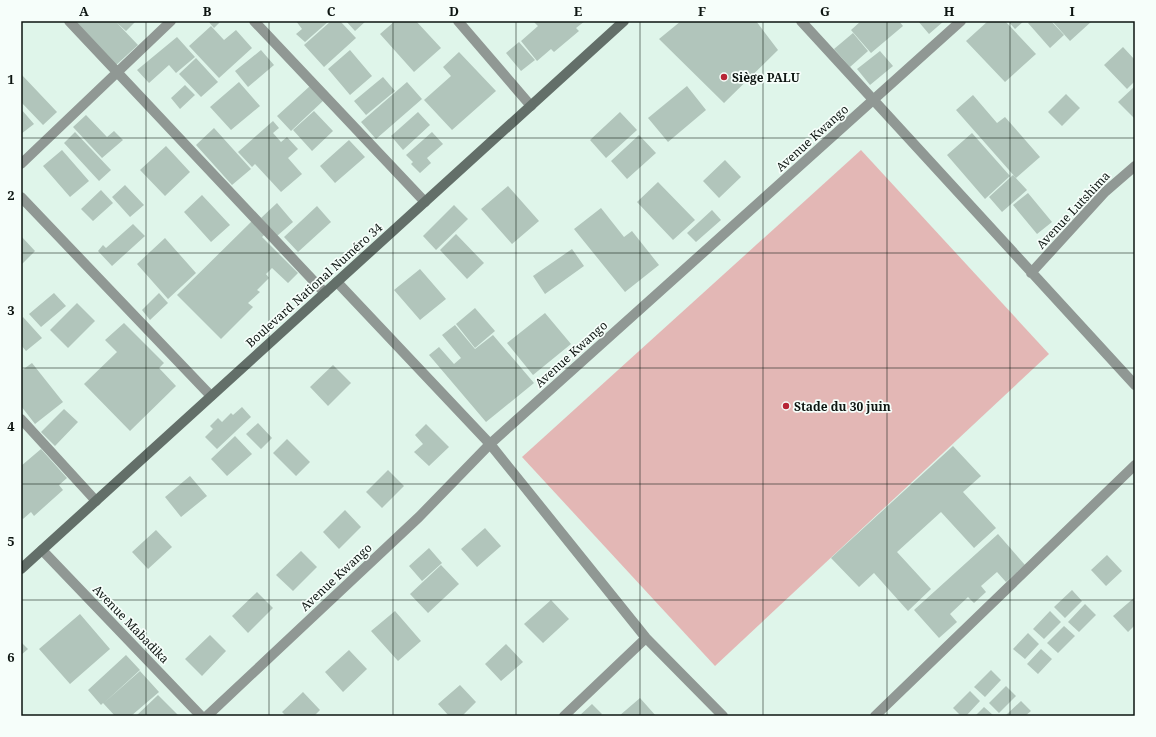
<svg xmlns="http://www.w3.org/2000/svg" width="1156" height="737" viewBox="0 0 1156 737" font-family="'Noto Serif',serif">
	<rect width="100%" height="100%" fill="#dff5ea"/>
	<path fill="#e3b7b5" d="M861,150L1049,354L715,666L522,457Z"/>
	<path fill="#b1c5bb" d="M72,21H136L126,31L117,23L138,45L114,67Z
		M208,21H221L214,28Z
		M296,21H329L305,42L296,34L302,29Z
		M331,21H340L356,38L324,67L304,45Z
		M346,21H366L355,31Z
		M395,21H416L441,48L414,72L380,34Z
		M533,21H585L576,28L579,31L554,52L551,49L537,61L521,41L538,26Z
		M681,21H756L778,50L724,103L659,39Z
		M861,21H899L903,26L871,53L851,30Z
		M918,21H944L929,34Z
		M988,21H1005L1036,54L1005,82L966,41Z
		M1008,21H1024L1015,29Z
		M1031,21H1051L1064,35L1050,48L1028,23Z
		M1052,21H1092L1070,41Z
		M211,26L224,40L236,30L252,48L219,78L189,46Z
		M853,33L868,51L850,67L834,49Z
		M177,37L195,57L176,73L169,65L149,83L137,70Z
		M519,42L535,60L521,71L506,53Z
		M1123,47L1135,60V81L1127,89L1104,65Z
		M261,50L274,65L248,87L235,71Z
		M350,50L372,76L350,95L328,69Z
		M880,51L893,66L870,85L857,69Z
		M459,52L496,91L452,130L424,100L451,76L443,67Z
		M196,58L218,82L201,97L179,74Z
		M21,74L57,112L43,125L21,102Z
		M383,77L395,91L366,115L354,101Z
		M239,82L260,106L231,130L210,107Z
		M407,82L422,99L376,139L361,122Z
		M185,85L195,95L180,109L171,98Z
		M310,86L324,100L291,131L277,116Z
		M687,86L706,110L668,142L648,118Z
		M1135,86V117L1134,118L1118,102Z
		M1066,94L1080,108L1062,126L1048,112Z
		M973,95L997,123L1005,117L1040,157L1016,178L956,110Z
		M21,109L34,124L21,134Z
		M314,111L333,131L312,151L293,130Z
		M418,112L430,125L403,150L391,136Z
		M620,112L637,130L606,158L590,140Z
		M86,115L107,137L114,131L123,140L102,158L73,127Z
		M273,121L279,128L273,133L281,142L287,137L298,149L288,158L302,174L281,192L255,164L252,167L238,152Z
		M214,128L251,169L232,185L196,145Z
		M75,132L111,170L99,181L64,143Z
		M432,132L443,144L427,158L431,163L420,173L411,164L413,162L406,155Z
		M972,133L1010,176L985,199L947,155Z
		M639,135L656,153L627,179L611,161Z
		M349,140L365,157L335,183L320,166Z
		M166,146L190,172L165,196L140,170Z
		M62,150L89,181L70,197L43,166Z
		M725,160L741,177L719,198L703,181Z
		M1013,175L1027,190L1002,212L989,197Z
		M658,182L695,220L673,240L637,202Z
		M125,185L144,205L130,217L112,197Z
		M508,186L539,221L512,244L481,209Z
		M101,190L113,203L93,221L81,209Z
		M1028,193L1052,222L1037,234L1013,205Z
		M202,195L230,225L211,242L184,212Z
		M277,203L293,222L277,236L261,218Z
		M454,205L468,219L436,250L423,236Z
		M317,206L331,222L298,252L284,237Z
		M601,208L624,237L632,231L659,265L625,292L574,229Z
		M712,210L721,220L696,242L687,233Z
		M252,221L265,234L262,237L298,273L288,283L272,268L266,274L269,278L257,290L260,292L248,303L253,307L221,339L177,295Z
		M133,224L145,236L112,266L98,251L103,245L106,248Z
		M456,234L484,263L467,279L440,250Z
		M21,236L35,251L21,265Z
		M165,238L196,273L168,299L137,264Z
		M572,249L584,266L545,294L533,276Z
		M420,269L446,299L420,320L394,290Z
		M54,293L66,306L41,327L29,314Z
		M159,293L168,303L150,320L142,310Z
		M77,303L95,321L68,348L50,330Z
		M475,308L495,331L475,348L456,324Z
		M545,313L571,344L533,375L507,343Z
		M23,317L42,338L26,351L21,345V319Z
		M124,323L164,363L159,368L176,386L130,431L84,384L117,352L105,340Z
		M455,325L475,349L493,335L534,383L486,422L429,355L439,347L454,364L461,358L442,335Z
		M32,363L63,402L35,424L21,406V371Z
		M333,365L351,383L328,406L310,387Z
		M242,407L251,417L217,449L205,437L213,429L210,426L218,418L222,422L231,413L233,415Z
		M64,409L78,422L55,446L41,432Z
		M258,423L272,438L261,449L246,434Z
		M426,424L449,447L429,466L414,452L423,444L415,435Z
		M235,436L252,454L227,476L211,459Z
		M287,439L310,462L296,476L273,453Z
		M953,446L981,476L963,492L996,528L974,548L941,512L897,552L931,589L908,611L874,573L859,587L831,558Z
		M41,449L67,478L59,485L63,490L34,516L31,512L23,519L21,517V466Z
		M388,470L404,486L382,508L366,492Z
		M190,476L207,496L181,517L165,497Z
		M345,510L361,527L339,549L323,532Z
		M485,528L501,546L477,567L461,549Z
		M156,530L172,547L148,569L132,552Z
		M998,534L1025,565L1006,582L997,572L981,586L986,592L974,603L968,597L950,614L957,622L939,638L914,610Z
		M429,548L442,563L422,581L409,566Z
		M301,551L317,567L293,591L276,575Z
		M1107,555L1122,571L1106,586L1091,570Z
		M441,565L459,584L428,613L410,594Z
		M1072,590L1082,601L1065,618L1054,607Z
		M257,592L273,608L248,633L232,616Z
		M1135,597V625L1128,632L1113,616Z
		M551,600L569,619L543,643L524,624Z
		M1085,604L1096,615L1079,632L1068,622Z
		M395,611L421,641L398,661L371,631Z
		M1050,611L1061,622L1044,639L1033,629Z
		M80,614L110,649L70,684L39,649Z
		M1064,626L1075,636L1058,653L1047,643Z
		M1028,633L1039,644L1025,659L1013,649Z
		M210,635L226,651L202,676L185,659Z
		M21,642L28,649L21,655Z
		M506,644L523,662L501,681L485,664Z
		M1041,649L1052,659L1038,674L1027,664Z
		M349,650L367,669L343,692L325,672Z
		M126,655L140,670L105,702L140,671L159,692L131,716H115L103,703L101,705L88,690Z
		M991,670L1001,680L985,697L974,687Z
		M460,685L476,702L462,716H449L438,704Z
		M1006,686L1016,696L999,713L989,703Z
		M970,691L980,701L966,716H961L953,708Z
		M303,692L320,710L314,716H286L282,712Z
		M158,695L179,716H136Z
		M640,698L656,716H619Z
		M1021,701L1031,711L1025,716H1005Z
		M592,704L602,714L600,716H579Z
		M984,707L994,716H975Z"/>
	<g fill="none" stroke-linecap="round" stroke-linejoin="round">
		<path stroke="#909894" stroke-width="10" d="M69,21L325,293
			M254,21L425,202
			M458,21L531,106
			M801,21L1135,385
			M21,164L171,21
			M21,197L211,396
			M1031,273L1105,192L1135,166
			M337,282L490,444L646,638L723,716
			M21,419L96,501
			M42,550L201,716
			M207,716L419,517L490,444L961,21
			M564,716L646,638
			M875,716L1135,465"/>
		<path stroke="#636f69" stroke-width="10" d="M21,569L624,21"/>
	</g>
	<path fill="none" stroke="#0d1511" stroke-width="1" stroke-opacity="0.55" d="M146,21V716M269,21V716M393,21V716M516,21V716M640,21V716M763,21V716M887,21V716M1010,21V716M21,138H1135M21,253H1135M21,368H1135M21,484H1135M21,600H1135"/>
	<g fill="#b72536" stroke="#f6fefa" stroke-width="1.5">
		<circle cx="724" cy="77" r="4"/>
		<circle cx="786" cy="406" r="4"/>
	</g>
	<g text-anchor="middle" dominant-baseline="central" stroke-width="3.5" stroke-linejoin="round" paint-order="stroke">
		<g font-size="12" font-weight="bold" fill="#0d1511" stroke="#f6fefa" text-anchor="start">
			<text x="732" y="77">Siège PALU</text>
			<text x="794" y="406">Stade du 30 juin</text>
		</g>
		<g font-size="12" fill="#0d1511" stroke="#f6fefa">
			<text transform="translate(812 138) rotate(-42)">Avenue Kwango</text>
			<text transform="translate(1073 210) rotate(-47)">Avenue Lutshima</text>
			<text transform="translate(314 285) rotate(-42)">Boulevard National Numéro 34</text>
			<text transform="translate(571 354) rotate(-42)">Avenue Kwango</text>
			<text transform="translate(336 577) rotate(-43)">Avenue Kwango</text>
			<text transform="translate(131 624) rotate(46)">Avenue Mabadika</text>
		</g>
	</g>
	<rect width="1156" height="737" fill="none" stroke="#f6fefa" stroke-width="44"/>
	<rect x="22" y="22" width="1112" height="693" fill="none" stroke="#0d1511" stroke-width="1.5"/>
	<g font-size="13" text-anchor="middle" font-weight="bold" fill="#0d1511">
		<text x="84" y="16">A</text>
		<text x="207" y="16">B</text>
		<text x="331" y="16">C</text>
		<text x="454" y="16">D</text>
		<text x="578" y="16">E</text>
		<text x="702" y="16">F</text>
		<text x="825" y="16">G</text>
		<text x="949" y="16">H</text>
		<text x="1072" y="16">I</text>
		<text x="11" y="84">1</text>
		<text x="11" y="200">2</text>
		<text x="11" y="315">3</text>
		<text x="11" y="431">4</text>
		<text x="11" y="546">5</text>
		<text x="11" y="662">6</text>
	</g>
</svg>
